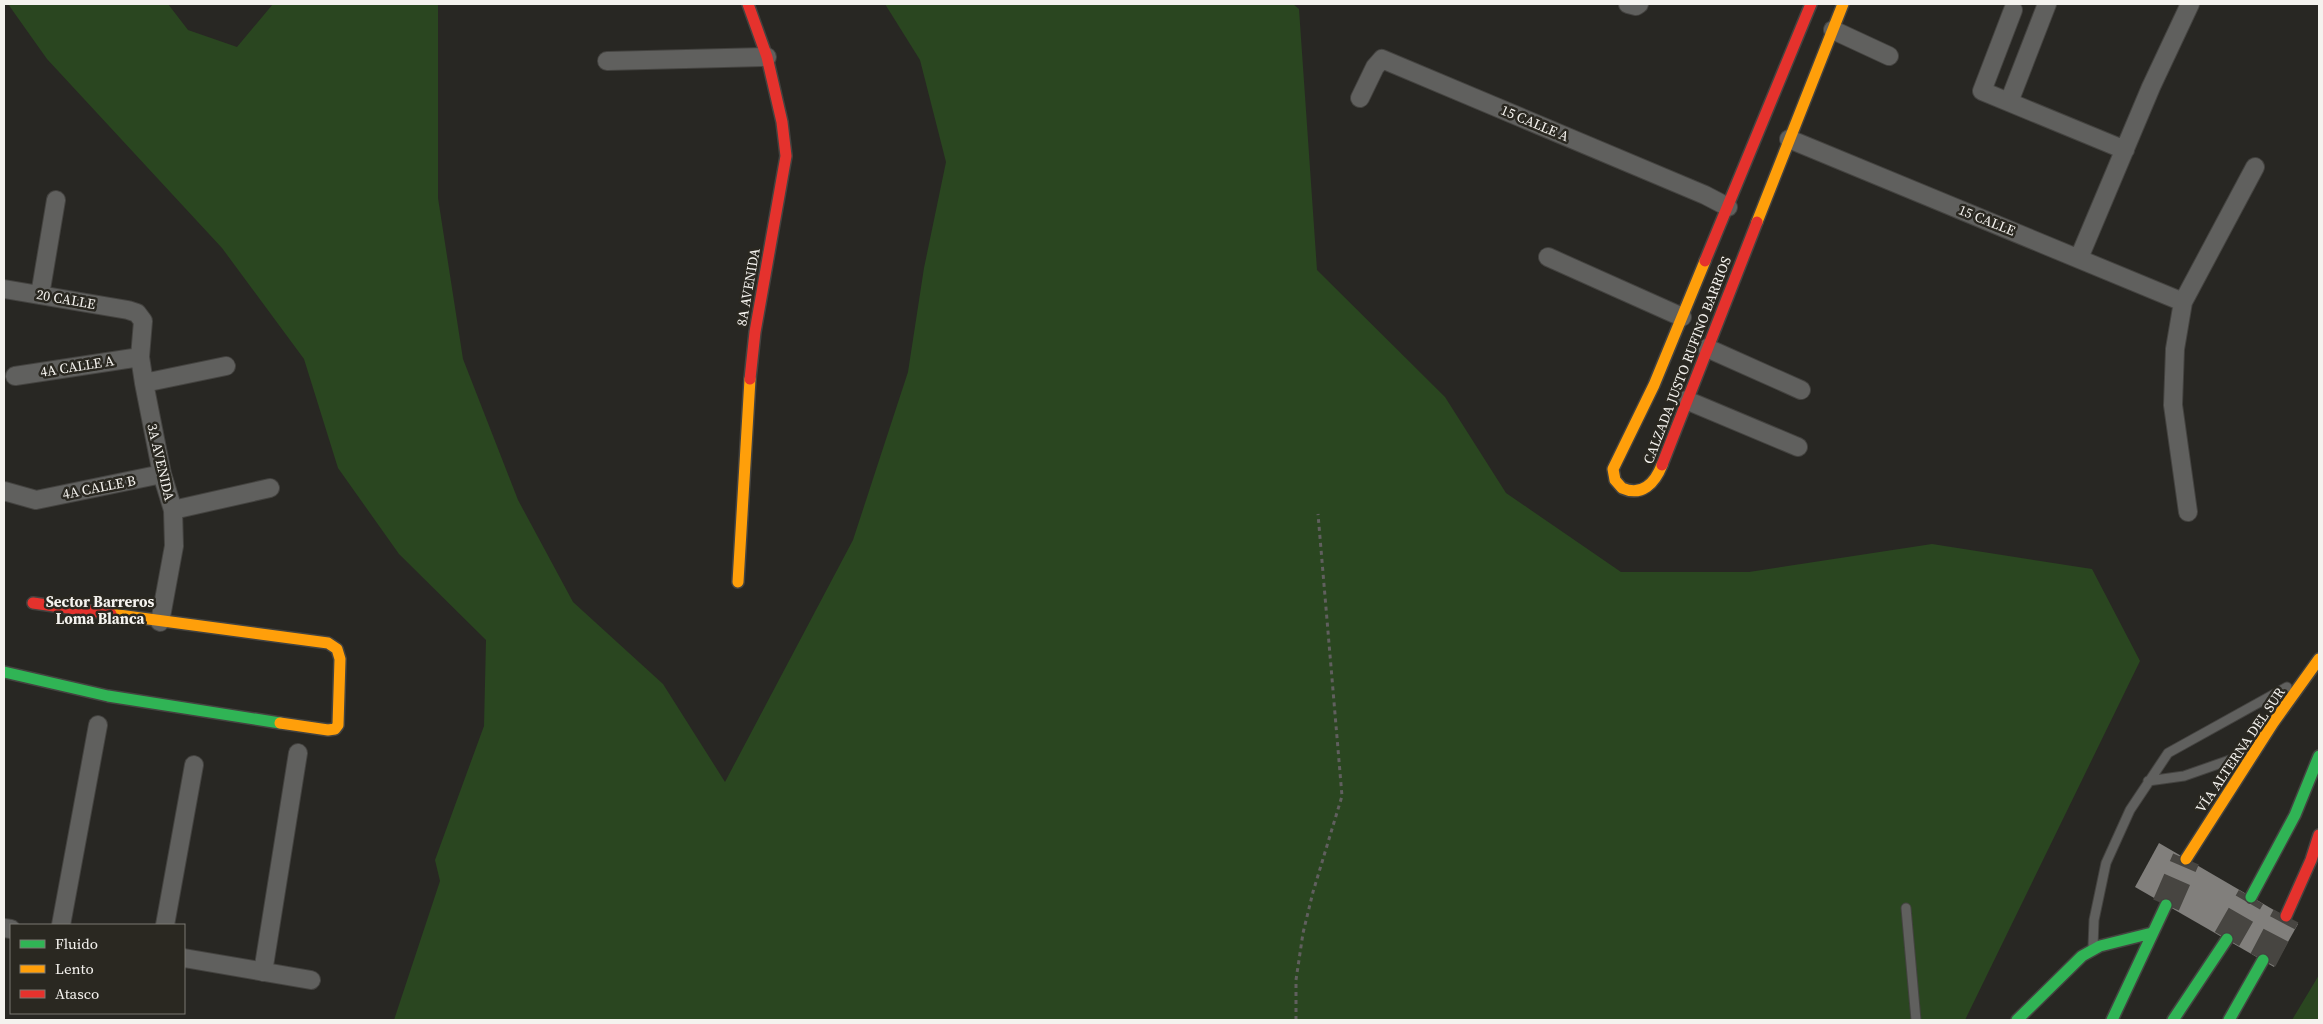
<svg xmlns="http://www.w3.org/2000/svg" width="2323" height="1024" viewBox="0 0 2323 1024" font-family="'Source Serif 4',serif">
	<rect width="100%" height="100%" fill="#282723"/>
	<path fill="#2a4620" d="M8,4H168L188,30L237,47L273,4H438V198L463,359L518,500L573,602L663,684L725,782L853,540L908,372L924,268L946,162L920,60L885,4H1293L1299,9L1317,270L1445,397L1506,493L1621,572H1749L1932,544L2092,569L2140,661L1965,1020H394L440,881L435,860L484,726L486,640L399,554L338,468L304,359L222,248L47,59Z
		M2319,975V1020H2292Z"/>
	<path fill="#817f7c" d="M2159,843L2298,924L2274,967L2135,887Z"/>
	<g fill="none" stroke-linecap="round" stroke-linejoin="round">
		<path stroke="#474541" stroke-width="28" stroke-dasharray="28 14" stroke-linecap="butt" d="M2166,905L2186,859
			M2227,939L2251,897
			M2263,960L2286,916"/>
		<defs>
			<path id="lane" d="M2148,781L2184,776L2244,755
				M1906,908L1916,1020
				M2093,946L2094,920L2106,863L2130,810L2168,753L2287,687"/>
			<path id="street" d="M1628,4L1636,6L1639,4
				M2013,10L1982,91L2125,150
				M1833,30L1889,56
				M607,61L767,57
				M1360,98L1375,67L1382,59L1705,195L1728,207
				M2009,102L2047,4
				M1789,139L2183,302
				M1548,257L1682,317
				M2079,258L2151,87L2190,4
				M4,289L128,310L137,313L143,321L140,357L144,383L162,474L173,510L174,546L160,622
				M40,295L56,200
				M1707,348L1801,390
				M15,376L140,357
				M144,383L226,366
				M1686,400L1798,447
				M4,491L36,500L162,474
				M173,510L270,488
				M2188,512L2173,405L2175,349L2183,302L2255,167
				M61,925L98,725
				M165,925L194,765
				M4,928L11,929
				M184,958L311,980
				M263,972L298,753"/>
			<path id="fast" d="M4,672L108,696L280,723
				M2251,897L2295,815L2319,756
				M2017,1020L2082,956L2100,946L2152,933
				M2112,1020L2166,905
				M2173,1020L2227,939
				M2229,1020L2263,960"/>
			<path id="slow" d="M1757,222L1843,4
				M1662,465C1655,483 1642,497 1622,488L1615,480L1613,469L1654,385L1705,261
				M738,582L750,379
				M111,614L328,643L337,649L340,659L338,725L335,729L328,730L280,723
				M2186,859L2273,723L2319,659"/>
			<path id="jam" d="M748,4L767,57L782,122L786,156L755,332L750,379
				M1705,261L1811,4
				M1662,465L1757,222
				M33,603L111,614
				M2286,916L2311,860L2319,835"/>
		</defs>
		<use href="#lane" stroke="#444340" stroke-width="11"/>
		<use href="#street" stroke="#444340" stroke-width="20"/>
		<use href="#fast" stroke="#444340" stroke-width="14"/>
		<use href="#slow" stroke="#444340" stroke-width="14"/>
		<use href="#jam" stroke="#444340" stroke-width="14"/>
		<path stroke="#605f5e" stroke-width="3" stroke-dasharray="4 4" stroke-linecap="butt" d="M1296,1020V980L1303,933L1313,892L1342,796L1318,514"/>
		<use href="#lane" stroke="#60605e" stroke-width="9"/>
		<use href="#street" stroke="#60605e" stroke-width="18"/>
		<use href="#fast" stroke="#30b455" stroke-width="11"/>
		<use href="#slow" stroke="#ff9f0a" stroke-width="11"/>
		<use href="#jam" stroke="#e5322d" stroke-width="11"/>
	</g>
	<g text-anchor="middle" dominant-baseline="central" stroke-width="5" stroke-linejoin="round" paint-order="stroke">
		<g font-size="14" fill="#f4f2ee" stroke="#2a2821">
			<text transform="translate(1535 123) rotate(23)">15 CALLE A</text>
			<text transform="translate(1987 220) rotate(22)">15 CALLE</text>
			<text transform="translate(748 287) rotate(-80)">8A AVENIDA</text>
			<text transform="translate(66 299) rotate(10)">20 CALLE</text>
			<text transform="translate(1687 360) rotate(-69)">CALZADA JUSTO RUFINO BARRIOS</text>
			<text transform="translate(77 366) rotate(-9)">4A CALLE A</text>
			<text transform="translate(161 462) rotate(77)">3A AVENIDA</text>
			<text transform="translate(99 487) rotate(-11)">4A CALLE B</text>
			<text transform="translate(2240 750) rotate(-56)">VÍA ALTERNA DEL SUR</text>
		</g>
		<g font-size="15" font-weight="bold" fill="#f4f2ee" stroke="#2a2821">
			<text x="100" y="601">Sector Barreros<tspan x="100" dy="17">Loma Blanca</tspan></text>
		</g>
	</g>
	<rect width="2323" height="1024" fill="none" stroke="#f4f2ee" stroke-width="10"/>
	<rect x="10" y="924" width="175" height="90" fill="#2a2821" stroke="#7b7973"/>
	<rect x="20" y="940" width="25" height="8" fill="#30b455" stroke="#7b7973"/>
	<text x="55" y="949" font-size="15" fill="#f4f2ee">Fluido</text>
	<rect x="20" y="965" width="25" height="8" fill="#ff9f0a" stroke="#7b7973"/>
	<text x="55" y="974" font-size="15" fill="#f4f2ee">Lento</text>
	<rect x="20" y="990" width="25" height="8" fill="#e5322d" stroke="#7b7973"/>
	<text x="55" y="999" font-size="15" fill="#f4f2ee">Atasco</text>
</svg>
